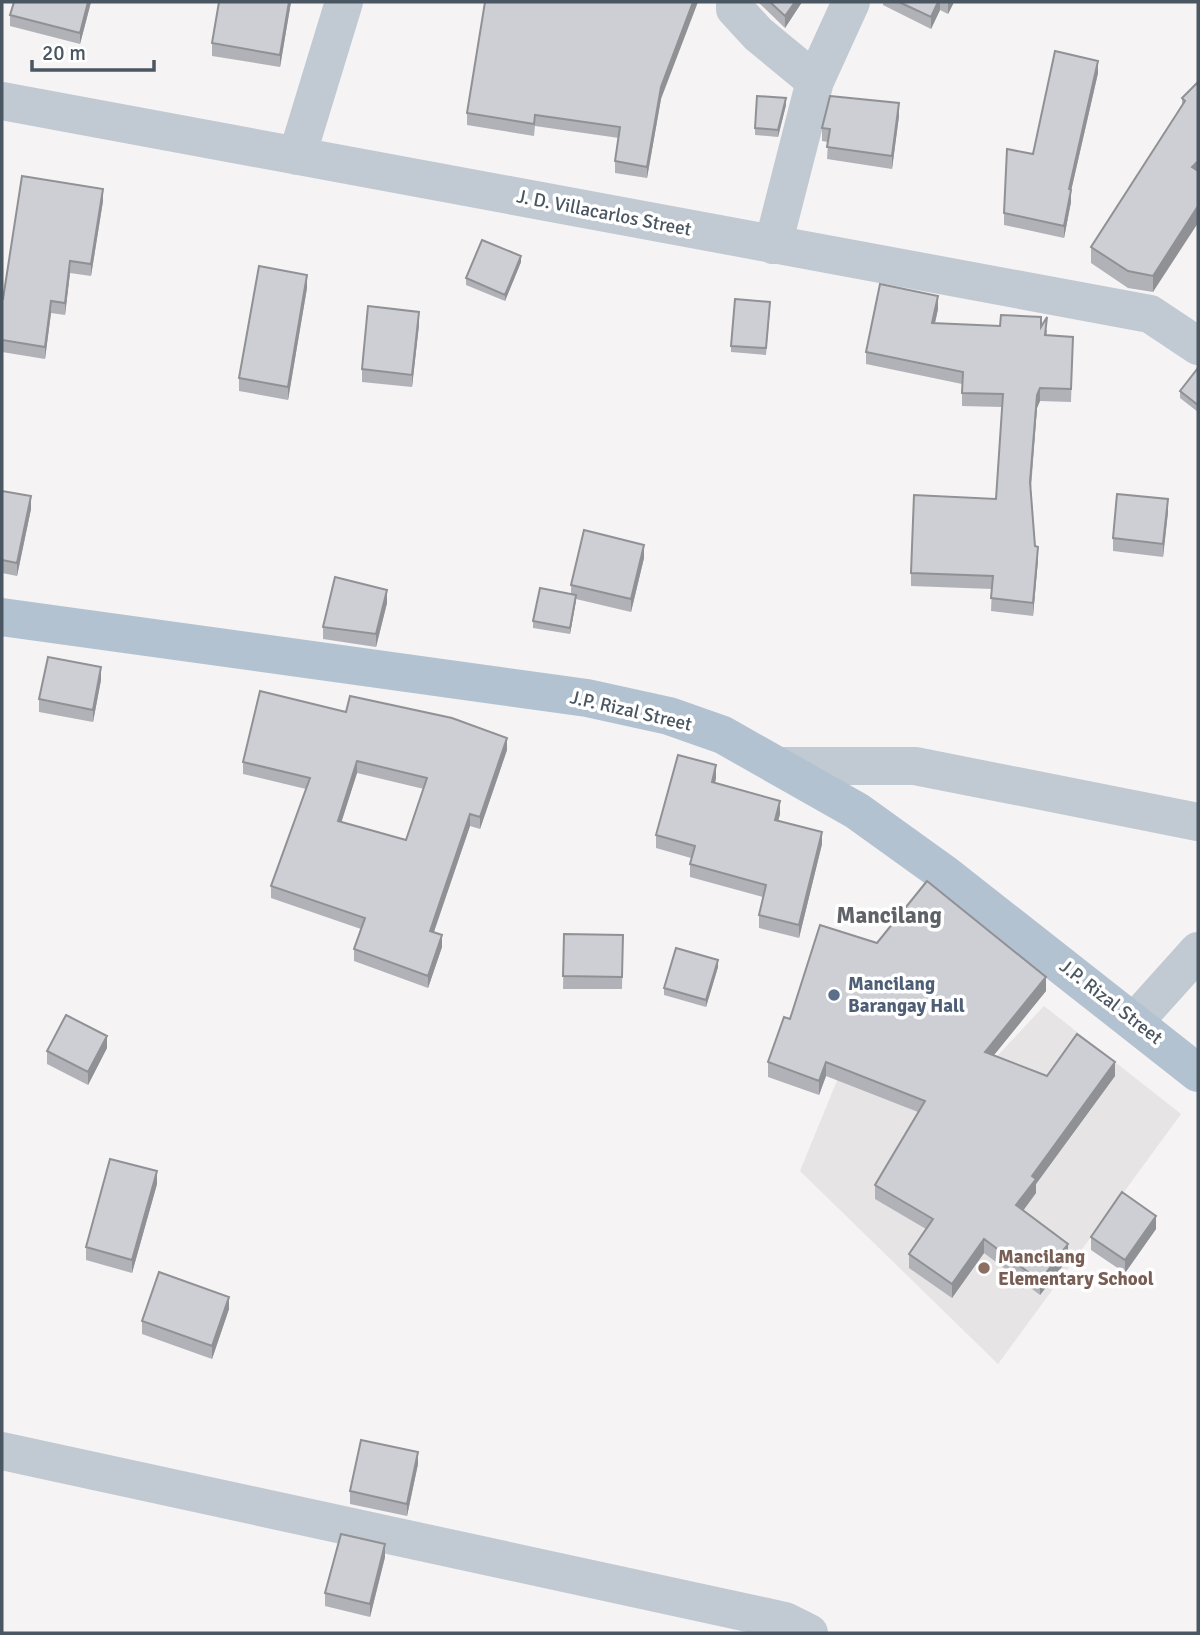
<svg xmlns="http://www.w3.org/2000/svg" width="1200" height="1635" viewBox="0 0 1200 1635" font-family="Signika,sans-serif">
	<rect width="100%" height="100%" fill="#f5f3f3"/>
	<path fill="#e6e4e5" d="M877,983L987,1067L1044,1006L1181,1114L998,1364L800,1171Z"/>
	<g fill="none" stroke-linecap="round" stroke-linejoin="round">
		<path stroke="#c1cad2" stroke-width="38" d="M735,2V9L758,34L815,81
			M2,101L1150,314L1198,346
			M297,156L344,2
			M773,245L815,81L851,2
			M780,766H915L1198,822
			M1136,1020L1198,951
			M2,1451L785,1621L809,1633"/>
		<path stroke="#b3c2d1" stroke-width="38" d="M2,617L587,698L669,716L723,735L857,811L946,875L1198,1073"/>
	</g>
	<path fill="#b0b2b7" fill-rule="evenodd" d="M14,2H91L80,44L10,26V15Z
		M219,2H291L280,67L212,56V43Z
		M758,2H802L785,28Z
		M883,2H954L948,14L940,10L931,29L883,5Z
		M1098,73L1071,191V202L1064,238L1004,225V213Z
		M1198,82L1153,292L1128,288L1091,263V247L1182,107V98Z
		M661,99L647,178L615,173V161L619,138L535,126L534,136L467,125V113Z
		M786,105L778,137L755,135V128Z
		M899,116L892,169L827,159L828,142L822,141V128Z
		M103,201L91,276L70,273L65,315L51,313L45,359L2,352V299Z
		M521,262L505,301L466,285V278Z
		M307,288L288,400L239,391V378Z
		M770,309L766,355L731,352V346Z
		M938,309L935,323L1041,327L1047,330V336L1073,337L1071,402L1040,401L1037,408L1031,489L1035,546L1038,560L1033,616L991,611L992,589L911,586V573L996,499L1002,407L962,406V384L866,364V352Z
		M419,325L412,387L362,382V369Z
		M1198,368V412L1180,398V391Z
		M2,491L31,509L17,576L2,573Z
		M1168,512L1163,557L1113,551V538Z
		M644,558L631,612L576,599L570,634L533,628V621L571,594V585Z
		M387,603L376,647L323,639V627Z
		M101,680L93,722L39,712V699Z
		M346,712L507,750L480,829L470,826L434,932L442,947L428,988L354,961V949L361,929L271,898V886L306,789L243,774V762ZM357,773L424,789L406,840L341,822Z
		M716,778L715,783L780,814L778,821L822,844L799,938L759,928V915L763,897L690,877V864L691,858L656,848V835Z
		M564,934L623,935L622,989H563Z
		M877,943L1046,991L994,1055L1047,1076H1115L1036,1184V1193L1023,1211L1068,1259L1040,1295L984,1253L952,1298L909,1268V1254L926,1229L875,1199V1185L918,1112L826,1076L819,1095L768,1077V1062L790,1019Z
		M718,967L706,1007L664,995V988Z
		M107,1048L88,1085L47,1064V1051Z
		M157,1184L132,1273L86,1260V1247Z
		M1156,1229L1125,1273L1091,1250V1237Z
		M229,1309L212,1359L142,1334V1321Z
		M418,1464L407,1516L350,1504V1491Z
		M385,1557L370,1617L325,1606V1593Z"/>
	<path fill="#909195" d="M88,2H91L80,44V33Z
		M289,2H291L280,67V55Z
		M693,2H698L661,99L647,178V167L661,87Z
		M795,2H802L785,28V16Z
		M938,2H940V10L931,29V17Z
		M948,2H954L948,14Z
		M1098,61V73L1071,191V202L1064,238V226L1069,189Z
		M786,98V105L778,137V130Z
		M899,103V116L892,169V156Z
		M1198,161V178L1192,167Z
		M103,189V201L91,276V264Z
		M1198,206V223L1153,292V276Z
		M521,256V262L505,301V295Z
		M70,261V273L65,315V303Z
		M307,275V288L288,400V387Z
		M938,296V309L932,336V323Z
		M51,301V313L45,359V347Z
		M419,312V325L412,387V375Z
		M1040,388V401L1037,408L1030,495L1037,395Z
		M31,496V509L17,576V563Z
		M1168,499V512L1163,557V544Z
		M644,545V558L631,612V599Z
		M1038,547V560L1033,616V603Z
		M387,590V603L376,647V634Z
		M576,595V601L570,634V628Z
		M101,667V680L93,722V710Z
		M507,738V750L480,829V817Z
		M357,761V773L338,833V821Z
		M716,765V778L712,795V782Z
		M780,801V814L775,833V820Z
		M470,814V826L430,943V931Z
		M822,832V844L799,938V925Z
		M442,935V947L428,988V976Z
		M718,960V967L706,1007V1000Z
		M1046,977V991L985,1066V1052Z
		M107,1036V1048L88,1085V1072Z
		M826,1062V1076L819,1095V1081Z
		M1115,1062V1076L1036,1184V1193L1016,1220V1205L1032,1176Z
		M157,1171V1184L132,1273V1260Z
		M1156,1216V1229L1125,1273V1260Z
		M984,1239V1253L952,1298V1284Z
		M1068,1244V1259L1040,1295V1281Z
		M229,1297V1309L212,1359V1346Z
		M418,1452V1464L407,1516V1504Z
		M385,1544V1557L370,1617V1604Z"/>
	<path fill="#cdcfd5" stroke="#909195" stroke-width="2" fill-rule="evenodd" d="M14,2H88L80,33L10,15Z
		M219,2H289L280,55L212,43Z
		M485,2H693L661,87L647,167L615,161L620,127L535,115L534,124L467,113Z
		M770,2H795L785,16Z
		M899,2H938L931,17Z
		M1055,51L1098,61L1069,189L1071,190L1064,226L1004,213L1007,149L1033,154Z
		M1198,82V161L1192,167L1198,171V206L1153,276L1128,271L1091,247L1185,101L1182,98Z
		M757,96L786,98L778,130L755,128Z
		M830,96L899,103L892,156L827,147L830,129L822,128Z
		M22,176L103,189L91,264L70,261L65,303L51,301L45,347L2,340V299H3Z
		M482,240L521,256L505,295L466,278Z
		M259,266L307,275L288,387L239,378Z
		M880,284L938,296L932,323L1000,326L1001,315L1041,317V327L1047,317L1045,335L1073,337L1071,389L1040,388L1037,395L1030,482L1035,546L1038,547L1033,603L991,598L993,576L911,573L914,495L996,499L1003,394L962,393L963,372L866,352Z
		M735,299L770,302L766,348L731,346Z
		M368,306L419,312L412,375L362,369Z
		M1198,368V405L1180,391Z
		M2,491L31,496L17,563L2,560Z
		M1117,494L1168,499L1163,544L1113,538Z
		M584,530L644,545L631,599L571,585Z
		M335,577L387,590L376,634L323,627Z
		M540,588L576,595L570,628L533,621Z
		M48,657L101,667L93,710L39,699Z
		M260,691L346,712L350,696L452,718L507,738L480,817L470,814L430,931L442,935L428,976L354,949L365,918L271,886L310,778L243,762ZM357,761L427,778L406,840L338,821Z
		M678,755L716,765L712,782L780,801L775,820L822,832L799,925L759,915L766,885L690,864L695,846L656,835Z
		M927,881L1046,977L985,1052L1047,1076L1077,1034L1115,1062L1032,1176L1036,1179L1016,1205L1068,1244L1040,1281L984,1239L952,1284L909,1254L933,1219L875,1185L925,1101L826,1062L819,1081L768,1062L784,1017L790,1019L820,925L877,943Z
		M564,934L623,935L622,977L563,976Z
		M676,948L718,960L706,1000L664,988Z
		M66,1015L107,1036L88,1072L47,1051Z
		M110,1159L157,1171L132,1260L86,1247Z
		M1122,1192L1156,1216L1125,1260L1091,1237Z
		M159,1272L229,1297L212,1346L142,1321Z
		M361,1440L418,1452L407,1504L350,1491Z
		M341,1534L385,1544L370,1604L325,1593Z"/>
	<circle fill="#5c6f8a" stroke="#fff" stroke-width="2.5" cx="834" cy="995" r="7"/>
	<circle fill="#8d6e63" stroke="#fff" stroke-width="2.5" cx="984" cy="1268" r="7"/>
	<g text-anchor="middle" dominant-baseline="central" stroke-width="7" stroke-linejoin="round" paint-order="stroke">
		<g font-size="19" fill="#4a5661" stroke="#fff">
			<text transform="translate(604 213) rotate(11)">J. D. Villacarlos Street</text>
			<text transform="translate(631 711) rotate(13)">J.P. Rizal Street</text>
			<text transform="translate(1111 1002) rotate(38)">J.P. Rizal Street</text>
		</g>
		<g font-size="19" font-weight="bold" fill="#4e5e75" stroke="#fff" text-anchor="start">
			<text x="848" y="984">Mancilang<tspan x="848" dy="22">Barangay Hall</tspan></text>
		</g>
		<g font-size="19" font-weight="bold" fill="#785e54" stroke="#fff" text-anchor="start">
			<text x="998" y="1257">Mancilang<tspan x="998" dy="22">Elementary School</tspan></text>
		</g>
		<g font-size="23" font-weight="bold" fill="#5f6368" stroke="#fff">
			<text x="889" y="915">Mancilang</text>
		</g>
	</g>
	<rect width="1200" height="1635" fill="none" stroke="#4a5661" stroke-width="7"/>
	<path d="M32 60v10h122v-10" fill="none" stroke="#4a5661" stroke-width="3.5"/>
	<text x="42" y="60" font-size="21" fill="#4a5661" stroke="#ffffff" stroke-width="5" paint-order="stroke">20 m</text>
</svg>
